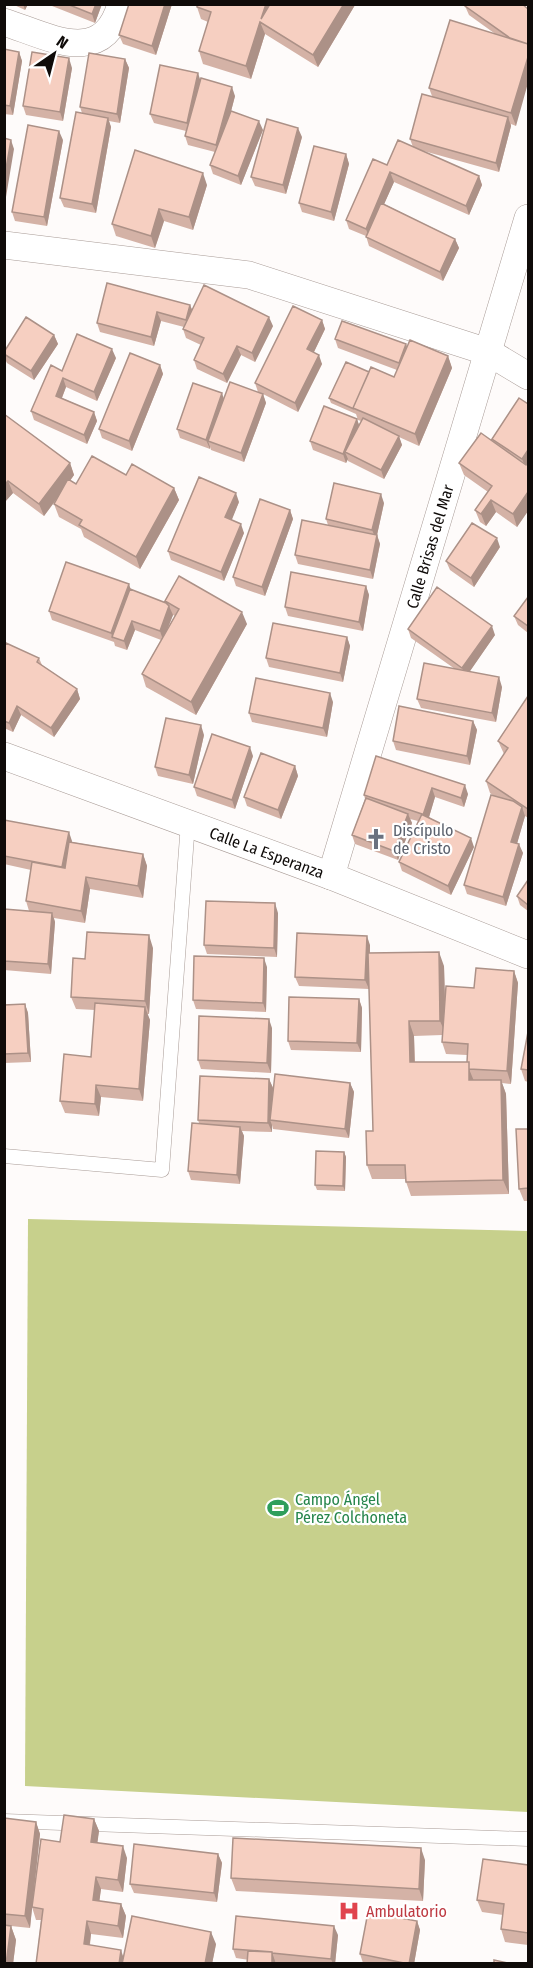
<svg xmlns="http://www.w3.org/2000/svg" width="533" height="1968" viewBox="0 0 533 1968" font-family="'Fira Sans Condensed',sans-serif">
	<rect width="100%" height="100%" fill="#fefbfa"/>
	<path fill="#c7d08c" d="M28,1219L528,1231V1812L25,1786Z"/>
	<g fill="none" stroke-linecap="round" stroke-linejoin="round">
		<defs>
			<path id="lane" d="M4,1156L162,1170L188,823
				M4,1821L528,1839"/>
			<g id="street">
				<path d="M4,22C48,36 103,69 121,4"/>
				<path d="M4,245L249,275L488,352L528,376"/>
				<path id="s1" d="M4,756L331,876L528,955"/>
				<path id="s2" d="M331,876L528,218"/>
			</g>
		</defs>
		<use href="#lane" stroke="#a99c97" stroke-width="15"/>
		<use href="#street" stroke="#a99c97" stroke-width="28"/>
		<use href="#lane" stroke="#fff" stroke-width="14"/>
		<use href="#street" stroke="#fff" stroke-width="27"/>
	</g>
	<path fill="#d4b2a6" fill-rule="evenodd" d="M12,4H28L25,10Z
		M47,4H102L95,23Z
		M172,4L156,55L123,44L119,35Z
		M522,4L516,126L511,124V126L499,172L420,150L479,176L482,185L469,215L394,182L384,204L455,239L459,248L443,281L369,246L366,236L349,229L346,220L387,165L413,147L410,139L432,96L429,88L494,33L469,15L465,6Z
		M355,5L318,67L265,34L251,79L203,64L199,51L208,22L201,19L197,7Z
		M4,49L19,52L22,61L13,115L4,114Z
		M125,59L129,68L120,123L109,121L111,127L96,213L64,207L60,198L82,113L80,107Z
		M72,68L63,121L26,115L23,106Z
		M200,80L235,96L231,111L263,130L241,185L213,174L210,165L215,152L188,145L185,136L186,131L154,123L150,114Z
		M302,137L286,194L255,186L251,177Z
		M63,140L47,226L15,221L12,212Z
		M346,154L349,164L334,221L302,212L299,203Z
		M207,185L193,230L164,221L155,248L116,236L112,224Z
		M190,305L192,310L273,326L255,362L241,355L227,383L197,369L194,360L201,345L186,338L183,329L184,327L161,321L154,346L100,332L97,323Z
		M322,320L325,329L314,352L322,364L298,412L263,394L266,403L244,462L211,450L210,447V449L180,438L177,429L224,398L263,394L258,392L255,383Z
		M54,335L58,344L34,380L7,363L4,357V352Z
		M335,339L406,344L407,348L448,356L452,368L419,446L399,437L402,445L384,479L348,461V459L346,463L313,450L310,441L357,419L359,425L361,421L358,420L356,414L331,403L329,398L369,372L394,377L397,370L338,348Z
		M116,358L97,401L66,387L62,398L94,412L97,421L87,444L34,420L31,411L62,371Z
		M160,365L163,374L132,451L102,438L99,429Z
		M519,398L528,511L517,527L496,512L486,526L480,522L475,510L488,492L464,475L459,463L493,441L492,439Z
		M4,414L70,463L74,475L70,481L76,484L126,475L174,488L179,500L140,569L84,537L81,529L59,517L54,504L59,496L44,516L13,493L4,503Z
		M239,502L231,520L244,533L224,581L171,560L168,551Z
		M384,503L377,535L380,544L373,579L298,564L295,555L328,525L326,519Z
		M290,510L293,519L265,596L236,586L233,577Z
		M500,547L474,587L450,570L446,561Z
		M366,586L369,595L363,631L288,616L285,607Z
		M130,589L165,603V601L247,624L196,715L146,687L142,674L161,640L135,630L127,650L115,646L114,642L52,620L49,611ZM173,615L175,616L168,628Z
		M528,597V633L518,625L514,616Z
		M408,629L495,635L469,672L502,687L496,722L421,708L417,699L455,669L411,638Z
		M347,637L350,646L343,682L269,667L266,658Z
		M4,646L39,658L42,665L77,689L80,699L54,737L21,715L13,732L4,728Z
		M528,696V818L525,816L517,843L523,853L506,906L467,894L464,885L494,796L490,793L486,781L504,754L498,741Z
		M333,702L327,737L252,722L249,713Z
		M473,721L477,730L470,765L396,750L393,741Z
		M204,735L193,784L158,776L155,767Z
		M253,756L235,809L197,796L194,787Z
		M376,756L468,794L464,807L435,797L429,817L474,847L451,895L402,871L399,862L418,821L410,819L412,823L398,860L355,844L352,835L365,799L364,795Z
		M295,766L298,776L281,819L247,806L244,797Z
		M4,820L72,841V842L143,854L147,866L143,898L90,889L85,923L54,918L55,922L51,974L4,970V909L29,911L26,901L31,870L4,864Z
		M528,880V911L520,905L517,896Z
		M278,913L277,957L207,954L204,945Z
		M370,945V953L444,966L445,1002L514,971L518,983L511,1084L502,1083L506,1094L509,1194L411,1196L405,1179H372L367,1165L373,1131L369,973V989L299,986L295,977ZM442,1035V1042L446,1054L467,1055V1062H415L414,1036Z
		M153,948L149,1014H147L150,1020L143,1101L101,1097L99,1116L65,1113L60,1101L91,1057L95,1010L76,1009L71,997L85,959Z
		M267,967L266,1012L196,1009L193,1000Z
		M359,999L362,1008L361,1052L291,1050L288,1041Z
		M25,1004L28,1013L31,1062L4,1063V1005Z
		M272,1028L271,1073L201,1069L198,1060Z
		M528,1032V1082L525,1081L521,1069Z
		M269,1079L273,1088L272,1100L350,1083L354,1092L349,1138L273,1129L272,1125V1132L242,1131L244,1136L240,1184L191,1180L188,1171L199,1123L198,1120Z
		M528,1129V1201H524L519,1189Z
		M344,1152L346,1157L345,1191L317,1190L315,1185Z
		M4,1818L36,1822L40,1834L32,1907L60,1842L94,1819L99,1831L97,1842L127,1858L123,1892L101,1889L99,1901L121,1904L126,1916L123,1938L91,1934L90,1945L123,1956L216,1944L212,1964H36L41,1920H36L32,1907L30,1928L11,1926L16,1940L13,1964H4Z
		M218,1854L222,1863L217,1902L134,1893L130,1884Z
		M425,1860L423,1901L236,1891L231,1878Z
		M528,1865V1945L505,1942L501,1929L503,1915L482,1912L477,1900Z
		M417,1921L420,1930L414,1964L363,1963L360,1954Z
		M338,1935L335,1964H289L276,1962V1964L236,1958L233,1949Z"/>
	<path fill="#ac9187" d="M23,4H28L25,10Z
		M96,4H102L95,23L92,14Z
		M165,4H172L156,55L152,46Z
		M266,4H274L261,19Z
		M344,4L355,5L318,67L313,55Z
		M260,22L265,34L251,79L246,66Z
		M19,52L22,61L13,115L10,106Z
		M528,57V83L516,126L511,113Z
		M69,58L72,68L63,121L60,112Z
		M125,59L129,68L120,123L117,114Z
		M198,73L201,82L191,132L187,123Z
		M232,87L235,96L220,154L216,145Z
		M508,117L511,126L499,172L496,163Z
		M108,118L111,127L96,213L92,204Z
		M259,121L263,130L241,185L238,176Z
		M298,128L302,137L286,194L283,185Z
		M59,131L63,140L47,226L44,217Z
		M11,140L14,149L5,203L4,200V180Z
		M346,154L349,164L334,221L331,212Z
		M390,172L394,182L369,238L366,229Z
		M203,173L207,185L193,230L189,217Z
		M479,176L482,185L469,215L466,206Z
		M159,209L164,221L155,248L151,236Z
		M455,239L459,248L443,281L440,272Z
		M190,305L194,314L189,329L186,320Z
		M157,312L161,321L154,346L151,337Z
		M269,317L273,326L255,362L252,353Z
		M322,320L325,329L311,358L307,349Z
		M54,335L58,344L34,380L31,371Z
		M406,344L409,353L402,372L399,363Z
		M237,346L241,355L227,383L223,374Z
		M112,349L116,358L97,401L94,392Z
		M319,355L322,364L298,412L295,403Z
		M448,356L452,368L419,446L415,434Z
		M160,365L163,374L132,451L129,441Z
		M63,378L66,387L59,405L56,396Z
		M222,393L225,402L208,441L210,447V449L206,440Z
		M263,394L266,403L244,462L241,453Z
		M94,412L97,421L87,444L84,435Z
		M357,419L360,428L345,452L348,459L346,463L343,454Z
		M399,436L402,445L384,479L381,470Z
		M528,450V464L526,468L522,459Z
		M70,463L74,475L44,516L39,504Z
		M8,481L13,493L4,503V485Z
		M174,488L179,500L140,569L136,557Z
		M528,492V511L517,527L513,514Z
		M236,493L239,502L229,527L225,517Z
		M381,494L384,503L377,535L380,544L373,579L370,570L376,539L372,530Z
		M491,500L496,512L486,526L481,514Z
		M290,510L293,519L265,596L262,587Z
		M241,524L244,533L224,581L221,572Z
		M497,538L500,547L474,587L471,578Z
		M129,584L132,593L112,637L114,642L111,633Z
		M366,586L369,595L363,631L359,622Z
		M169,606L173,615L163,640L160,631Z
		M242,612L247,624L196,715L191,702Z
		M132,621L135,630L127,650L124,641Z
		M492,626L495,635L466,677L462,668Z
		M347,637L350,646L343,682L340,673Z
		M499,677L502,687L496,722L492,713Z
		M77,689L80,699L54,737L51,728Z
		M330,693L333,702L327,737L323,728Z
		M17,706L21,715L13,732L9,723Z
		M473,721L477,730L470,765L467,756Z
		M201,725L204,735L193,784L189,775Z
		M250,747L253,756L235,809L232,800Z
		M295,766L298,776L281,819L278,810Z
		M465,785L468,794L464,807L461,798Z
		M432,788L435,797L427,824L423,815Z
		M522,807L525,816L515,851L511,842Z
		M408,814L412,823L398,860L394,851Z
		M69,832L72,841L65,876L62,867Z
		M471,838L474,847L451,895L448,886Z
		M519,844L523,853L506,906L503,897Z
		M143,854L147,866L143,898L138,886Z
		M86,877L90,889L85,923L81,911Z
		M275,903L278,913L277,957L274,948Z
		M52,913L55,922L51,974L48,964Z
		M149,935L153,948L149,1014L145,1001Z
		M367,936L370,945L369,989L365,980Z
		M439,952L444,966L446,1035L440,1021Z
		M264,958L267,967L266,1012L263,1003Z
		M514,971L518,983L511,1084L507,1071Z
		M359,999L362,1008L361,1052L357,1043Z
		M25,1004L28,1013L31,1062L28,1053Z
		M145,1007L150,1020L143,1101L139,1089Z
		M269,1019L272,1028L271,1073L267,1063Z
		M409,1021L414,1036L415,1077L410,1062Z
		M469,1062V1069L474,1081L469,1080Z
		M269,1079L273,1088L272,1120H270L272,1125V1132L268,1123Z
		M501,1080L506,1094L509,1194L503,1180Z
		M350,1083L354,1092L349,1138L345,1129Z
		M96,1085L101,1097L99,1116L95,1104Z
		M240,1127L244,1136L240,1184L237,1175Z
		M344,1152L346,1157L345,1191L343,1186Z
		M94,1819L99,1831L96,1854L91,1842Z
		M36,1822L40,1834L30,1928L25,1916Z
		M123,1846L127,1858L123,1892L118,1880Z
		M421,1848L425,1860L423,1901L419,1889Z
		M218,1854L222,1863L217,1902L214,1893Z
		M96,1877L101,1889L98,1912L93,1900Z
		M121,1904L126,1916L123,1938L118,1926Z
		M87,1921L91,1934L88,1957L84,1944Z
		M417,1921L420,1930L414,1964H409Z
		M11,1926L16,1940L13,1964H6Z
		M334,1926L338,1935L335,1964H333L331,1959Z
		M211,1932L216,1944L212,1964H205Z
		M121,1950L125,1962V1964H119Z
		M272,1952L276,1964H272Z"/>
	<path fill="#f6cfc1" stroke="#ac9187" stroke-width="1.5" d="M67,4H96L92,14Z
		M129,4H165L152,46L119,35Z
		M197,4H266L261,19L270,4H344L313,55L260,22L246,66L199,51L211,12L197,7Z
		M466,4H522L528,9V44L510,38L465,6Z
		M450,20L528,44V57L511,113L429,88Z
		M4,49L19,52L10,106L4,105Z
		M32,52L69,58L60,112L23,106Z
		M89,53L125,59L117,114L80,107Z
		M160,65L198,73L187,123L150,114Z
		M201,78L232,87L216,145L185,136Z
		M422,94L508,117L496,163L410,139Z
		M231,111L259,121L238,176L210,165Z
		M76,112L108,118L92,204L60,198Z
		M267,119L298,128L283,185L251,177Z
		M28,125L59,131L44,217L12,212Z
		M4,138L11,140L4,180Z
		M398,140L479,176L466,206L390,172L366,229L346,220L373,159L387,165Z
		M314,146L346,154L331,212L299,203Z
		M135,150L203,173L189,217L159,209L151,236L112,224Z
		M381,203L455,239L440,272L366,237Z
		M107,283L190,305L186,320L157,312L151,337L97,323Z
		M204,285L269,317L252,353L237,346L223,374L194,360L204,338L183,329Z
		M293,306L322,320L307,349L319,355L295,403L255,383Z
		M26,317L54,335L31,371L4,354V352Z
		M342,321L406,344L399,363L335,339Z
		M77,334L112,349L94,392L63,378L56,396L94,412L84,435L31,411L51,365L62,371Z
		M410,340L448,356L415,434L353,408L371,367L394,377Z
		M130,353L160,365L129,441L99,429Z
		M346,362L369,372L353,408L354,409L329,398Z
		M230,382L263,394L241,453L208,441Z
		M193,383L222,393L206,440L177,429Z
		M519,398L528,404V450L522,459L492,439Z
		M324,406L357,419L343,454L310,441Z
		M4,414L70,463L39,504L8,481L4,485Z
		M363,418L399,436L381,470L345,452Z
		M481,433L526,465L528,461V492L513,514L491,500L481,514L475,510L492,486L459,463Z
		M92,456L126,475L132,464L174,488L136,557L79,525L82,520L54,504L68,479L76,484Z
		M199,477L236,493L225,517L241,524L221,572L168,551Z
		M334,483L381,494L372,530L326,519Z
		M260,499L290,510L262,587L233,577Z
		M302,520L377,535L370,570L295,555Z
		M472,523L497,538L471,578L446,561Z
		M66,562L129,584L111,633L49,611Z
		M291,572L366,586L359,622L285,607Z
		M179,576L242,612L191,702L142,674L179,609L165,601Z
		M437,587L492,626L462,668L408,629Z
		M130,589L166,603L169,606L160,631L132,621L124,641L112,637Z
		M528,597V626L514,616Z
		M273,623L347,637L340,673L266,658Z
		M6,643L39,658L37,662L77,689L51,728L17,706L9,723L4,721V646Z
		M424,663L499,677L492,713L417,699Z
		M256,678L330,693L323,728L249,713Z
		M528,696V809L486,781L508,748L498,741Z
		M399,706L473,721L467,756L393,741Z
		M166,718L201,725L189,775L155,767Z
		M212,734L250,747L232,800L194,787Z
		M261,753L295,766L278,810L244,797Z
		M376,756L465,785L461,798L432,788L423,815L471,838L448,886L399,862L422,814L364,795Z
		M491,795L513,801L522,807L511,842L519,844L503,897L464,885Z
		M366,798L408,814L394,851L352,835Z
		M4,820L69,832L62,867L4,856Z
		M69,842L143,854L138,886L86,877L81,911L26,901L32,862L65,868Z
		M528,880V905L517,896Z
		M206,901L275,903L274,948L204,945Z
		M4,909L52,913L48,964L4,961Z
		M87,932L149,935L145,1001L71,997L73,958L85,959Z
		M297,933L367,936L365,980L295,977Z
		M439,952L440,1021H409L410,1062H469V1080H501L503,1180L406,1182L405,1165H367L366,1131H373L368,953Z
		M194,956L264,958L263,1003L193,1000Z
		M476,968L514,971L507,1071L469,1069V1062H467L468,1044L442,1042L446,986L474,988Z
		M289,997L359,999L357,1043L288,1041Z
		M95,1003L145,1007L139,1089L96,1085L95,1104L60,1101L64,1054L91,1057Z
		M25,1004L28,1053L4,1054V1005Z
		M199,1016L269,1019L267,1063L198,1060Z
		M528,1032V1070L521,1069Z
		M275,1074L350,1083L345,1129L270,1120Z
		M200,1076L269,1079L268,1123L198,1120Z
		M192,1123L240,1127L237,1175L188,1171Z
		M516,1129H528V1188L519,1189Z
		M316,1151L344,1152L343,1186L315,1185Z
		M64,1815L94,1819L91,1842L123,1846L118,1880L96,1877L93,1900L121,1904L118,1926L87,1921L84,1944L121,1950L119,1964H36L43,1909L32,1907L41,1839L60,1842Z
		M4,1818L36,1822L25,1916L4,1914Z
		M233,1838L421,1848L419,1889L231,1878Z
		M134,1844L218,1854L214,1893L130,1884Z
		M483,1859L528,1865V1933L501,1929L504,1904L477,1900Z
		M368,1912L417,1921L409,1964L360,1954Z
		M132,1916L211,1932L205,1964H122Z
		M236,1916L334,1926L331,1959L272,1953V1952L233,1949Z
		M4,1925L11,1926L6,1964H4Z
		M248,1951L272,1952V1964H247Z
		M494,1960L512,1964H494Z"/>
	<defs>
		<symbol id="church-bare" viewBox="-9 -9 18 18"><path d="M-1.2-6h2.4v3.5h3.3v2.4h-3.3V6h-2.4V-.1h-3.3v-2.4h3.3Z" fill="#6b7280" stroke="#fff" stroke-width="2.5" paint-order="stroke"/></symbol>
		<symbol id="stadium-bare" viewBox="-9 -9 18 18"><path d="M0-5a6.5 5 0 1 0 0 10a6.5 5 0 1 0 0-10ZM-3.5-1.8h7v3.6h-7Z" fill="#2e9e5b" stroke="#fff" stroke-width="2.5" paint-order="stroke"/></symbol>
		<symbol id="hospital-bare" viewBox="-9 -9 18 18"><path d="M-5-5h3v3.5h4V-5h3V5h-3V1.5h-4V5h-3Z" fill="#e0444e" stroke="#fff" stroke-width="2.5" paint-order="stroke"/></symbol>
	</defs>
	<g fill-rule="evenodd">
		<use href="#church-bare" x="361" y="824" width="30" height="30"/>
		<use href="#stadium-bare" x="263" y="1493" width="30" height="30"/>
		<use href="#hospital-bare" x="334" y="1896" width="30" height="30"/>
	</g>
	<g text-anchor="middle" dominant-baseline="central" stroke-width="4.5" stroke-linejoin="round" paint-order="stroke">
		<g font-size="16" fill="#0f0b09" stroke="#fff">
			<text stroke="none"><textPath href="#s2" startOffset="344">Calle Brisas del Mar</textPath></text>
			<text stroke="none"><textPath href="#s1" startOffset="280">Calle La Esperanza</textPath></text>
		</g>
		<g font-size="16" fill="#5b616d" stroke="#fff" text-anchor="start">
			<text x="393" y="830">Discípulo<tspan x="393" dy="18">de Cristo</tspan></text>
		</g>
		<g font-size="16" fill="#27864d" stroke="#fff" text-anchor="start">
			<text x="295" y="1499">Campo Ángel<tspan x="295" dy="18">Pérez Colchoneta</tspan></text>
		</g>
		<g font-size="16" fill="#be3a42" stroke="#fff" text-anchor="start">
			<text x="366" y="1911">Ambulatorio</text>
		</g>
	</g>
	<rect width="533" height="1968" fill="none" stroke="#0f0b09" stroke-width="12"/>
	<g transform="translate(54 54) rotate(35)" stroke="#ffffff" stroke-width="4.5" paint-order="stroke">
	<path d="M0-4.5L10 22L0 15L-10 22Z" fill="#0f0b09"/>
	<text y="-9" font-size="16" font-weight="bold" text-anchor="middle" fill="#0f0b09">N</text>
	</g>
</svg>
